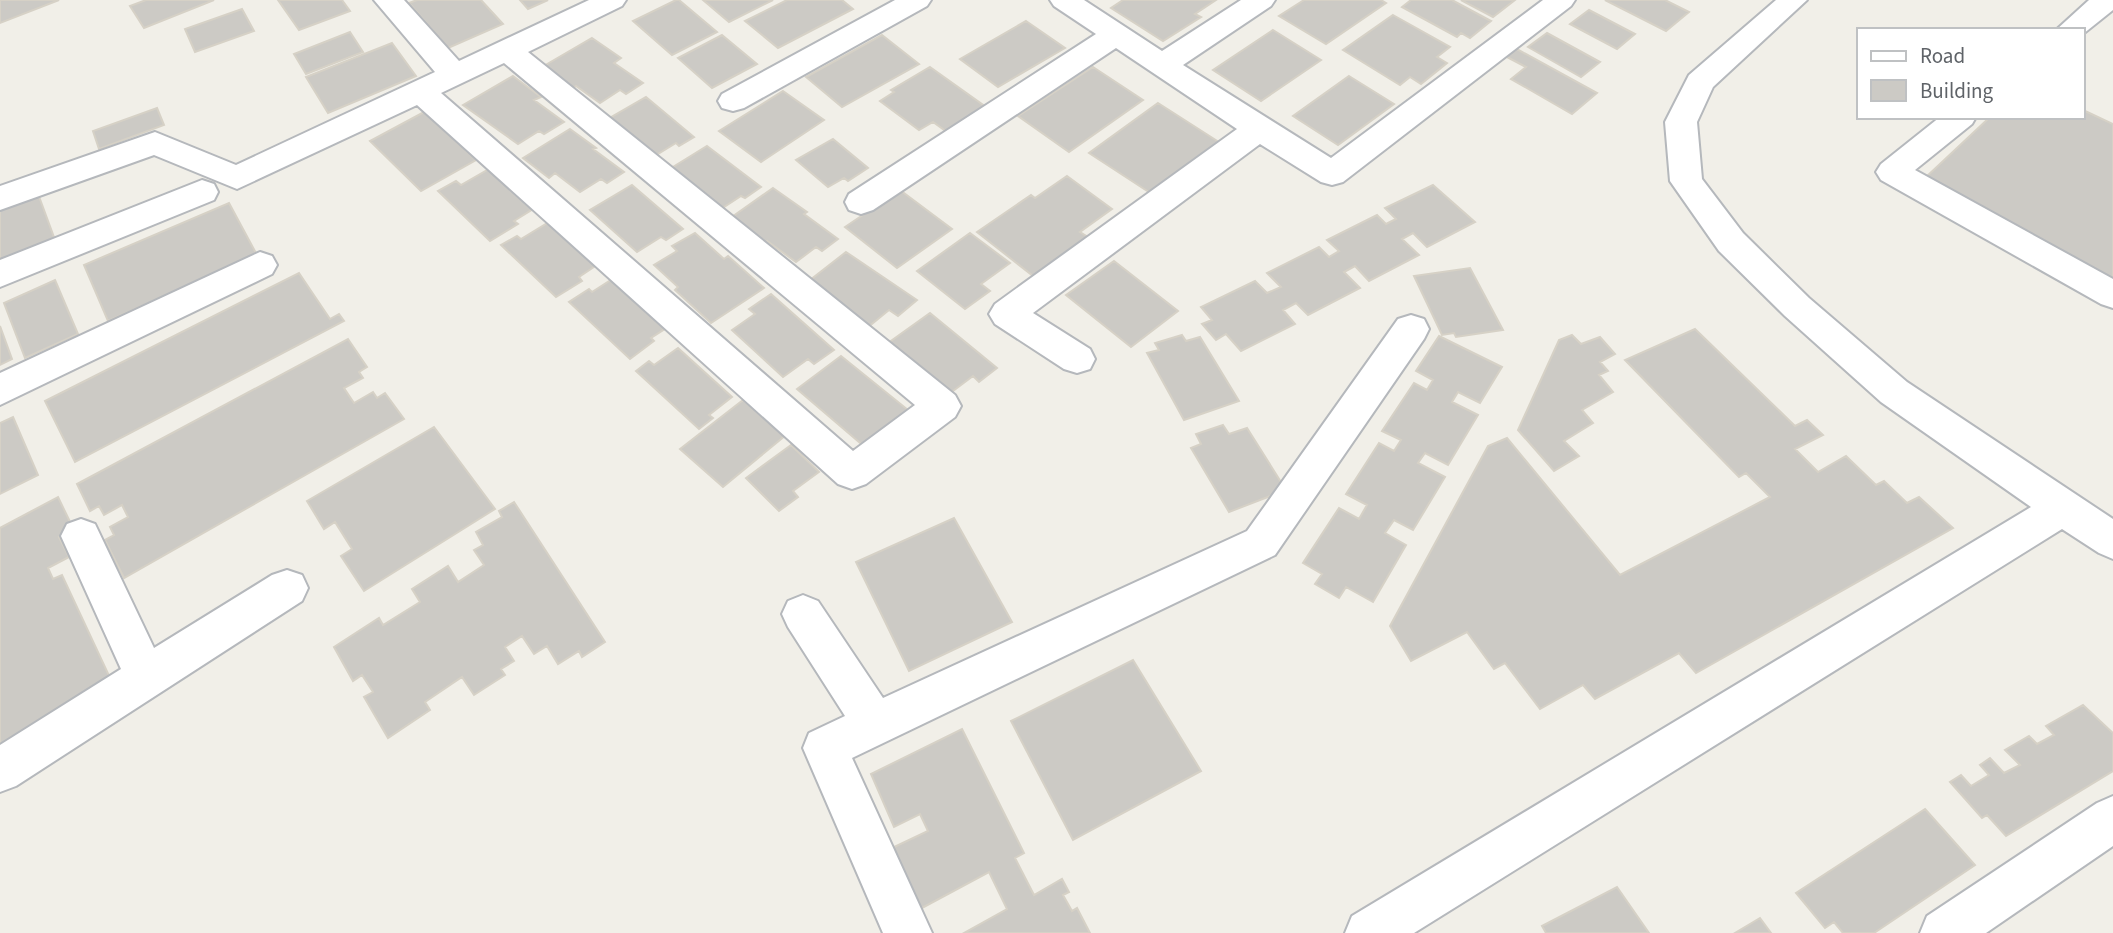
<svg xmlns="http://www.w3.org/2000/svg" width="2113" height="933" viewBox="0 0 2113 933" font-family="'Source Sans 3',sans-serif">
	<rect width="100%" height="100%" fill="#f1efe8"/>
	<path fill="#cccac5" stroke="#d6d1c6" stroke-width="2" d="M0,0H59L0,23Z
		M146,0H214L144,28L130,6Z
		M278,0H342L350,11L299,30Z
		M417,0H481L503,24L448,48L409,3Z
		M520,0H548L528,9Z
		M676,0H679L717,32L672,55L633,21Z
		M703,0H773L729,22Z
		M787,0H842L853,9L778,48L745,21Z
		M1123,0H1216L1195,14L1201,17L1163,41L1111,8Z
		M1304,0H1381L1386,3L1326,44L1279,16Z
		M1411,0H1452L1491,21L1470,38L1461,33L1457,37L1402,7Z
		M1461,0H1515L1493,17Z
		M1605,0H1665L1689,12L1666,31Z
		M242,9L254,31L195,52L185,29Z
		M1589,10L1635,34L1617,49L1570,24Z
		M1393,15L1450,47L1437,57L1447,63L1421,84L1410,77L1400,85L1343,50Z
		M1026,21L1065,48L998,87L960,59Z
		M1273,30L1321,60L1261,101L1213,70Z
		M350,32L363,52L306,74L294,54Z
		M1547,33L1600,62L1581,77L1528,47Z
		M722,35L757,64L712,88L678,58Z
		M882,35L919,64L842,107L806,77Z
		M592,38L621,58L614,63L643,83L626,94L620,90L600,103L576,86L572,89L542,67Z
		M392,43L416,76L328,113L306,77Z
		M1515,48L1597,93L1572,114L1511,79L1526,67L1505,56Z
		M930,67L986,107L947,132L933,122L919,130L880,101L894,92L891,90Z
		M1093,67L1143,100L1069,152L1018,116Z
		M513,76L541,97L534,100L564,122L544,134L539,131L518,144L463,105Z
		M1349,76L1394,104L1338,145L1293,116Z
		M783,91L824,120L761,162L719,131Z
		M646,97L694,137L679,146L676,143L653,157L608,119Z
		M1158,103L1222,144L1155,196L1089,153Z
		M157,108L164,125L99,149L93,131Z
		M2083,110L2113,124V281L1926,177L1990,117H2083Z
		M424,112L476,160L421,191L370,141Z
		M570,129L596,148L593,149L624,172L607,183L601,179L580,192L555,173L549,178L523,158Z
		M833,139L868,168L848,181L844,178L828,187L796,160Z
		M707,146L761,187L745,198L741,196L718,211L668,170Z
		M489,169L533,209L514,221L518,224L490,241L438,191L456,181L461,185Z
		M1067,176L1112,209L1080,232L1088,237L1033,276L977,232L1031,195L1035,198Z
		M632,185L683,229L666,240L661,237L637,252L590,210Z
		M1433,185L1475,222L1427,247L1413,233L1402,239L1419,255L1369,281L1355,266L1344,272L1360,288L1308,315L1296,303L1283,310L1295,324L1241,351L1226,334L1216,340L1202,324L1212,320L1201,307L1255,281L1267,293L1281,287L1267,273L1319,247L1329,257L1339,251L1327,240L1377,215L1386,224L1396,219L1385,208Z
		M773,188L807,212L804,214L838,239L822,251L816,247L796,262L767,241L762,244L729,219Z
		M900,190L952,229L897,268L845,227Z
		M37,191L55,240L0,263V206Z
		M229,203L257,255L108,321L84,265Z
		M549,222L597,265L579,277L582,281L556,297L501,245L517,236L521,239Z
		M695,233L724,259L728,256L764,288L711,323L675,290L678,287L654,265L677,251L672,246Z
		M970,233L1010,263L981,284L990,291L965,309L917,271Z
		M846,252L917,300L898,316L889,310L867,328L805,284Z
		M1114,261L1178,311L1131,347L1066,295Z
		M1470,268L1503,330L1456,337L1454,333L1442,335L1414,276Z
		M299,273L330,319L339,314L344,321L75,462L45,401Z
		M617,276L671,325L651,338L654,341L630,359L569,302L589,289L592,292Z
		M55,280L78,334L25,358L4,303Z
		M771,294L834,350L814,364L808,359L783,377L732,330L755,314L749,309Z
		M930,313L997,368L979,382L973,376L949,394L888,343Z
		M0,326L12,359L0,365Z
		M1695,329L1795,426L1807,420L1823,435L1795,449L1818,472L1846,456L1876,485L1884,481L1907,503L1919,497L1953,528L1696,673L1679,653L1595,699L1583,685L1540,709L1505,663L1494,669L1467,632L1411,661L1390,626L1488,446L1507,438L1620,575L1770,497L1746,473L1739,477L1625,360Z
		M1182,335L1186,341L1200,337L1239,401L1184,420L1147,353L1159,350L1155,343Z
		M1572,335L1581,344L1600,337L1615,354L1600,362L1608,371L1599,375L1613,392L1582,410L1593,423L1564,441L1579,456L1554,471L1518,430L1559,340Z
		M1439,336L1502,367L1480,403L1458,392L1452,402L1478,415L1448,465L1425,453L1418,463L1445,477L1413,530L1394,520L1385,533L1406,545L1373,602L1346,587L1339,598L1315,584L1322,574L1303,563L1339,508L1359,519L1367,505L1346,494L1379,443L1394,451L1401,440L1382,431L1414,383L1427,390L1433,380L1416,371Z
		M348,339L367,367L359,372L363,378L344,388L354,403L373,392L377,398L385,393L404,419L124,578L105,540L114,535L110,527L128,517L122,505L104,515L99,506L90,511L77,484Z
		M678,348L732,397L709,415L713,418L699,429L636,371L649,361L654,365Z
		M841,356L918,418L866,448L797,389Z
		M743,400L786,435L723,487L680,449Z
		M13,417L38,475L0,494V423Z
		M1223,425L1229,434L1247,428L1286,490L1229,512L1191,448L1201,444L1196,434Z
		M434,427L495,509L364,591L341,556L352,549L335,522L324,529L307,501Z
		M791,445L819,472L793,491L798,497L779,511L746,478Z
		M58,497L73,528L59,537L69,557L48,568L53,579L62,575L112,682L0,749V528Z
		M514,502L605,642L582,657L579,651L558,664L547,646L534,654L522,636L505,647L514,661L501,669L505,675L474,695L462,677L425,702L430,710L388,738L364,697L373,692L362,675L353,681L334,647L379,618L383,625L420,602L412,589L448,566L458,582L484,565L474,550L483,545L476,532L502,517L499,511Z
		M954,518L1012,622L909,671L856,562Z
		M1133,660L1201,771L1073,840L1011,721Z
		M2083,705L2113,733V771L2006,836L1987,815L1982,818L1950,782L1961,775L1971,786L1989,775L1980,765L1990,758L2004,773L2020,765L2005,750L2029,736L2037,744L2054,735L2046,726Z
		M962,729L1024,853L1015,858L1034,895L1062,879L1069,892L1063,895L1072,911L1077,908L1090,933H964L1007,909L989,872L920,909L892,848L928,831L920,814L894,827L871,774Z
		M1925,809L1975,865L1874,933H1843L1834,922L1825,928L1796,893Z
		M1617,887L1649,933H1546L1542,926Z
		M1760,918L1771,933H1735Z"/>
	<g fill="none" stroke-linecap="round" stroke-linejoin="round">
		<defs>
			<path id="minor" d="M374,0H404L459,61L589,0H626L622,6L528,52L955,395L961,406L955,417L866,484L852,489L838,484L417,105L237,189L154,155L0,210V186L155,132L236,165L435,72ZM504,63L915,405L853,451L441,93Z
				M895,0H931L927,6L744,108L733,111L722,108L718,101L722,94Z
				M1050,0H1084L1162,51L1241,0H1275L1271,6L1183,65L1331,158L1543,0H1575L1571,6L1343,182L1332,185L1321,182L1260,144L1033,313L1090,349L1095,359L1090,369L1077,373L1064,369L995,324L989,314L995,304L1237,129L1116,48L873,210L861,214L849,210L845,202L849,194L1096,34L1054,6Z
				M1776,0H1807L1713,87L1697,122L1702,179L1743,233L1809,298L1907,382L2113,519V559L2099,553L2062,529L1414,933H1345L1352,916L2031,507L1881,402L1785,316L1719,251L1670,181L1665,122L1689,75Z
				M2089,0H2113V10L2083,34V30H2056Z
				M1940,117H1976L1972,124L1915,170L2113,279V308L2101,304L1881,180L1876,172L1881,164Z
				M202,180L214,184L218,192L214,200L0,287V260Z
				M260,252L272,256L277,265L272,274L0,405V373Z
				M1411,315L1424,319L1429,329L1424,339L1275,555L852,758L932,933H883L803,748L809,733L845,716L788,627L782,614L788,601L803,595L818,601L883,698L1247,531L1398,319Z
				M81,519L95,524L154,648L272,575L287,570L302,575L308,588L302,601L16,786L0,792V745L121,669L61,536L67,524Z
				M2113,796V846L1986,933H1920L1927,916L2097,803Z"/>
		</defs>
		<use href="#minor" stroke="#b5b8bc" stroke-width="4"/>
		<use href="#minor" fill="#fff" fill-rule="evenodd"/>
	</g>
	<rect x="1857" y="28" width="228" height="91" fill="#ffffff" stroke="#bfc1c3" stroke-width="2"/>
	<rect x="1871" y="51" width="35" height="10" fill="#ffffff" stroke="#bfc1c3" stroke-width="2"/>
	<text x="1920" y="63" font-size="21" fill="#5f6368">Road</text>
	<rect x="1871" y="80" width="35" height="21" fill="#cccac5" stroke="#bfc1c3" stroke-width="2"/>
	<text x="1920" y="98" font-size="21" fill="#5f6368">Building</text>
</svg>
